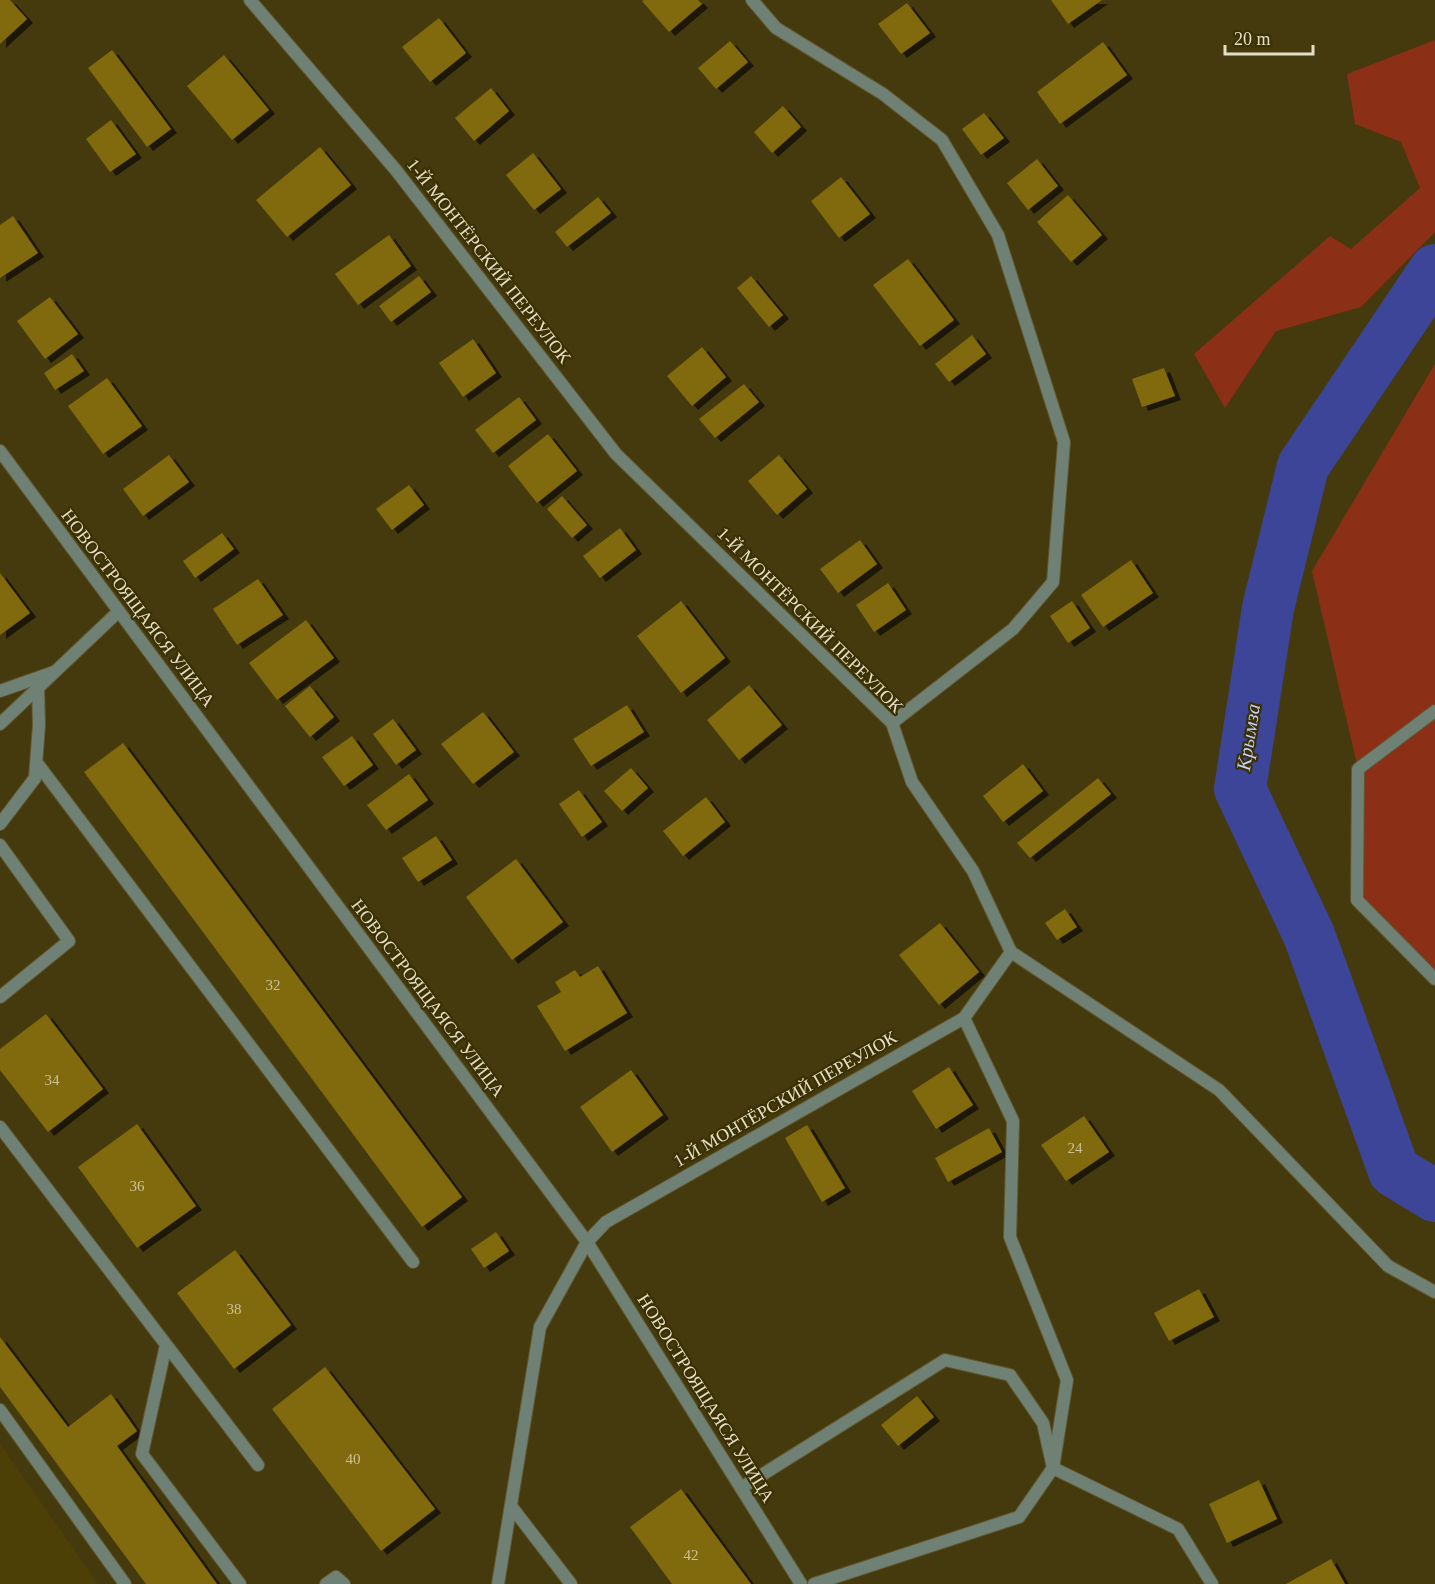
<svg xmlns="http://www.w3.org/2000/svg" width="1435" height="1584" viewBox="0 0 1435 1584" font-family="Georgia,serif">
	<defs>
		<filter id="shadow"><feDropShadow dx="6" dy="4" stdDeviation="0" flood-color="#0009"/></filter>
	</defs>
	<rect width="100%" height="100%" fill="#453a0e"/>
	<path fill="#4c4007" d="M0,1444L98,1584H0Z"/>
	<path fill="#8b2f17" d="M1435,40V232L1361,307L1276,331L1225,408L1194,354L1330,236L1351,249L1420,188L1401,142L1355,124L1347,74Z
		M1435,364V979L1357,900L1358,769L1312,571Z"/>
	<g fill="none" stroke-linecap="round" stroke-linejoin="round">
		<path stroke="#3d4598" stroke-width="52" d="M1435,270L1303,466L1268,608L1240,789L1309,935L1394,1171L1435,1196"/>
	</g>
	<path fill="#806b07" filter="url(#shadow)" d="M0,0H10L27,19L0,44Z
		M644,0H698L702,4L669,32L642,1Z
		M1051,0H1102L1068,24Z
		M907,3L930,33L901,54L878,24Z
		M439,18L466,53L430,82L402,47Z
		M730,41L748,62L716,89L698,68Z
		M1103,42L1127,75L1060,124L1037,92Z
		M112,50L171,129L147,147L88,68Z
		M224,55L269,110L232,140L187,86Z
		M491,88L509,111L474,141L455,118Z
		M783,106L801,127L772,153L754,132Z
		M984,113L1004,138L981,155L962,129Z
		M111,120L136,154L110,172L86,139Z
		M320,147L351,185L287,237L256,200Z
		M533,153L561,189L534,210L506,175Z
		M1037,159L1058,186L1028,210L1007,183Z
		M841,177L870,214L839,238L811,201Z
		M1068,195L1102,235L1071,262L1037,222Z
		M598,197L611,213L567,247L555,232Z
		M13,216L38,253L0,278V225Z
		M389,235L411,266L358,305L335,274Z
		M908,259L954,320L920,346L873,285Z
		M419,276L431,292L391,322L379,306Z
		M751,276L783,315L769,327L737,288Z
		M50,297L78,334L45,359L17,321Z
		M972,335L986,354L949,382L935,364Z
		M473,339L496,373L463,397L439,363Z
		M702,347L726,377L692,406L667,376Z
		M72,354L84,371L55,390L44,373Z
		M1164,368L1175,396L1142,407L1132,379Z
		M107,378L142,426L103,454L68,406Z
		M744,384L759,402L715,438L699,419Z
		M519,397L536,420L493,453L475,430Z
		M548,434L577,471L537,503L508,466Z
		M169,455L189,482L143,516L123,489Z
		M779,455L807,489L777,515L748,481Z
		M409,485L424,505L392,530L376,509Z
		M562,496L587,525L572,538L547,509Z
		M620,528L636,550L600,578L583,556Z
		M222,533L234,549L195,578L183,561Z
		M860,540L877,564L838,593L820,569Z
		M1131,560L1153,593L1103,627L1081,595Z
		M0,573L30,613L0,635Z
		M258,579L283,615L237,645L213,609Z
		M888,583L906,610L874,632L856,605Z
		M681,601L725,658L681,693L637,636Z
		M1072,601L1090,628L1068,643L1050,616Z
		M306,620L334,658L277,700L249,663Z
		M749,685L782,725L739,760L707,720Z
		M310,686L334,717L310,737L285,706Z
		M627,705L644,732L591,766L573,739Z
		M483,712L514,752L473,784L441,744Z
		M393,719L416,750L396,765L373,734Z
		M352,736L373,765L344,786L322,757Z
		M123,743L462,1197L422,1227L84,772Z
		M1023,764L1043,791L1003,822L983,796Z
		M631,768L648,788L622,811L604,791Z
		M409,774L428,800L386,830L367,805Z
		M1098,778L1111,794L1030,858L1017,843Z
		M579,790L602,822L582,837L559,804Z
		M706,797L725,822L683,856L663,831Z
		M436,836L452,860L418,882L402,858Z
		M516,859L563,922L512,960L466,897Z
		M1065,909L1077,927L1057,940L1045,923Z
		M940,923L979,972L939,1005L899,955Z
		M598,966L627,1013L565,1051L537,1006L561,992L555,982L575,970L580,977Z
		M46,1014L103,1089L48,1132L0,1070V1049Z
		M949,1067L973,1105L936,1129L912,1091Z
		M631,1070L663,1115L612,1152L580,1107Z
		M1084,1116L1109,1152L1066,1181L1041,1145Z
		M137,1124L196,1206L137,1248L78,1167Z
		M807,1125L845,1188L822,1202L785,1138Z
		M989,1128L1002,1152L948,1182L935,1158Z
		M496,1232L509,1251L484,1268L471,1249Z
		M235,1250L291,1325L234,1369L177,1293Z
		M1199,1289L1214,1317L1169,1341L1154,1313Z
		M0,1337L68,1427L111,1394L137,1431L117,1446L217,1584H146L0,1387Z
		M325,1367L435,1509L381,1551L272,1409Z
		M917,1396L934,1417L898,1446L881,1425Z
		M1259,1480L1277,1519L1227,1543L1209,1504Z
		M681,1489L751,1584H672L630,1527Z
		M1331,1559L1345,1584H1286Z"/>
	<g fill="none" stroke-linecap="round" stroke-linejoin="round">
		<defs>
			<path id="service" d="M0,691L54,672
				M1435,711L1358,769L1357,900L1435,979
				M37,763L413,1262
				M0,824L35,778L39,725L38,687
				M0,845L69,941L0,997
				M1011,952L1219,1090L1388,1266L1435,1292
				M0,1127L258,1465
				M166,1345L142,1454L240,1584
				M0,1410L125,1584
				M741,1488L945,1360L1010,1375L1043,1423L1053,1468L1019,1517L814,1584
				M511,1506L571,1584
				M326,1584L336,1577L344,1584
				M498,1584L540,1327L587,1242"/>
			<path id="minor" d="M250,0L395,169L616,454L892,723L912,782L973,871L1011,952L964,1018L606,1222L587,1242
				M752,0L776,28L883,94L942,140L998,235L1064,442L1053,582L1013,629L892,723
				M0,451L587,1242L801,1584
				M0,724L118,612
				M964,1018L1013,1121L1010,1237L1067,1380L1053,1468L1178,1529L1212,1584"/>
		</defs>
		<use href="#service" stroke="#62582f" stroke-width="14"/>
		<use href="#minor" stroke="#62582f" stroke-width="14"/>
		<use href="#service" stroke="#6f8175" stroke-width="12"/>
		<use href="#minor" stroke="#6f8175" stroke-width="12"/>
	</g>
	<g text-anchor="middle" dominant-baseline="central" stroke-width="4.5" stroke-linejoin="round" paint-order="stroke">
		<g font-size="15" fill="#cbc197">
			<text x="273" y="985">32</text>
			<text x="52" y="1080">34</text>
			<text x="1075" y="1148">24</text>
			<text x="137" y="1186">36</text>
			<text x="234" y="1309">38</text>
			<text x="353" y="1459">40</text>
			<text x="691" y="1555">42</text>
		</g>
		<g font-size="18" fill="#e4dec7" stroke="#3a3002">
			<text transform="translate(489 261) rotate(52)">1-Й МОНТЁРСКИЙ ПЕРЕУЛОК</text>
			<text transform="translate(138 608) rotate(53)">НОВОСТРОЯЩАЯСЯ УЛИЦА</text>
			<text transform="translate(810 620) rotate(45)">1-Й МОНТЁРСКИЙ ПЕРЕУЛОК</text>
			<text transform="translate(428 998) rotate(53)">НОВОСТРОЯЩАЯСЯ УЛИЦА</text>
			<text transform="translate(785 1099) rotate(-30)">1-Й МОНТЁРСКИЙ ПЕРЕУЛОК</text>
			<text transform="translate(706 1398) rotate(58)">НОВОСТРОЯЩАЯСЯ УЛИЦА</text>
		</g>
		<g font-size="20" font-style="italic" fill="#c4cffd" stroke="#3a3002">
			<text transform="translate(1248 737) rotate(-81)">Крымза</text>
		</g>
	</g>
	<path d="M1225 45v9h88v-9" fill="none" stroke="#e4dec7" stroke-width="3"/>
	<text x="1234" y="45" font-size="18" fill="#e4dec7" stroke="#3a3002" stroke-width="4.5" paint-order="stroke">20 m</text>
</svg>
